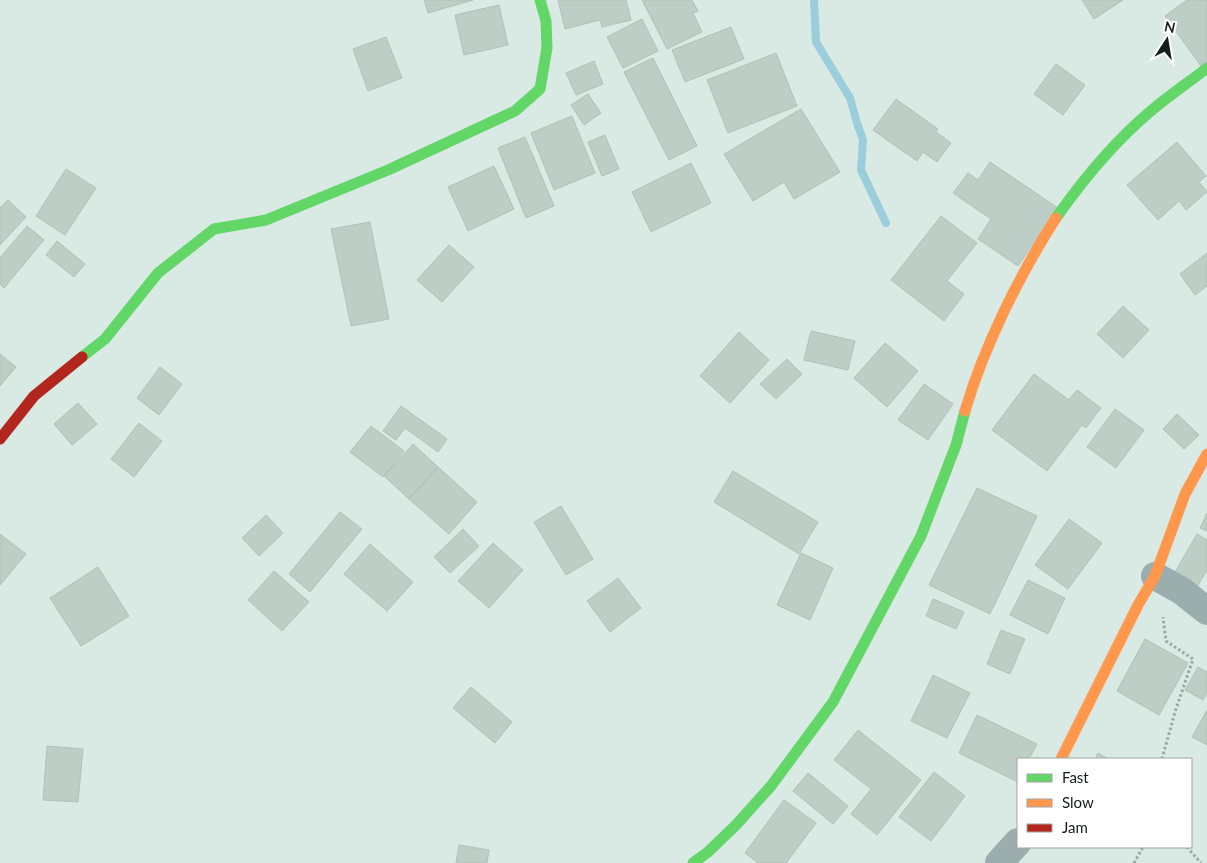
<svg xmlns="http://www.w3.org/2000/svg" width="1207" height="863" viewBox="0 0 1207 863" font-family="Lato,sans-serif">
	<rect width="100%" height="100%" fill="#d9e9e4"/>
	<g fill="none" stroke-linecap="round" stroke-linejoin="round">
		<path stroke="#9acedc" stroke-width="8" d="M814,0L816,42L850,98L857,123L863,140L861,170L886,223"/>
	</g>
	<path fill="#bccec5" stroke="#b4bfba" d="M424,0H473L428,13Z
		M558,0H626L631,20L602,27L600,20L565,29Z
		M642,0H692L698,11L693,13L702,32L667,49Z
		M1082,0H1123L1094,19Z
		M1187,0H1207V62L1201,66L1165,16Z
		M499,5L508,45L464,55L455,15Z
		M642,19L658,51L623,68L607,37Z
		M731,27L744,59L685,82L672,50Z
		M386,37L402,78L368,91L353,49Z
		M776,53L797,106L728,133L707,80Z
		M653,58L697,146L669,160L624,72Z
		M594,61L603,84L576,95L566,73Z
		M1056,64L1085,85L1063,115L1034,94Z
		M588,94L601,113L584,125L571,105Z
		M896,99L938,129L936,132L951,143L937,162L923,152L917,161L873,130Z
		M801,109L840,172L794,199L784,182L753,201L724,154Z
		M572,116L595,173L554,190L531,133Z
		M605,135L619,169L602,176L588,142Z
		M525,137L554,206L526,218L498,148Z
		M1177,142L1206,176L1199,182L1207,192L1186,210L1179,201L1158,220L1127,185Z
		M990,162L1058,208L1018,266L978,239L991,219L953,193L968,173L978,180Z
		M691,163L711,203L651,232L632,192Z
		M494,166L514,209L468,231L448,187Z
		M66,169L96,188L65,235L36,216Z
		M8,200L26,217L0,245V208Z
		M941,216L977,243L947,281L964,294L944,321L891,280Z
		M370,222L389,319L351,326L331,229Z
		M27,226L44,240L4,288L0,284V258Z
		M57,241L85,264L74,277L46,255Z
		M449,245L474,267L442,302L417,280Z
		M1207,253V286L1195,295L1180,274Z
		M1123,306L1149,330L1123,358L1097,334Z
		M811,331L855,341L848,370L804,360Z
		M739,332L769,360L730,403L700,376Z
		M885,343L918,371L887,407L854,378Z
		M0,354L16,367L0,386Z
		M787,359L802,374L776,399L760,384Z
		M160,367L182,384L159,415L137,398Z
		M1034,374L1069,400L1077,390L1101,408L1086,428L1082,425L1047,471L992,430Z
		M924,384L953,404L928,440L898,420Z
		M78,403L97,424L72,445L54,424Z
		M401,406L447,439L438,452L405,428L396,440L383,431Z
		M1115,409L1144,430L1116,468L1087,447Z
		M1177,414L1199,435L1184,449L1163,429Z
		M139,423L162,441L134,477L111,459Z
		M371,426L404,451L383,477L350,452Z
		M413,444L438,467L409,499L384,476Z
		M438,467L477,502L449,534L409,499Z
		M733,471L818,522L799,554L714,502Z
		M977,488L1037,516L990,614L929,585Z
		M561,506L593,559L566,575L534,522Z
		M340,512L362,529L310,592L289,574Z
		M1207,513V531L1200,528Z
		M266,515L283,533L259,556L242,538Z
		M1069,519L1102,543L1068,589L1035,565Z
		M463,529L479,546L450,573L434,557Z
		M0,534L26,554L0,585Z
		M1197,534L1207,540V570L1197,587L1174,574Z
		M493,543L523,570L489,608L458,581Z
		M370,544L413,582L387,611L344,574Z
		M801,553L833,568L810,620L777,605Z
		M98,567L129,616L81,646L50,598Z
		M274,571L309,602L282,631L248,600Z
		M618,578L641,608L610,632L587,601Z
		M1028,580L1065,598L1048,634L1010,615Z
		M933,599L964,612L956,629L926,616Z
		M1001,630L1025,639L1010,674L987,664Z
		M1145,639L1188,663L1159,715L1117,691Z
		M1198,667L1207,672V693L1203,700L1185,690Z
		M933,675L970,693L947,738L911,721Z
		M471,687L512,722L495,743L453,708Z
		M1207,710V745L1192,737Z
		M977,715L1037,744L1029,759H1018V782L959,753Z
		M858,730L921,780L877,835L851,814L871,789L834,760Z
		M47,746L83,749L78,802L43,800Z
		M1098,753L1108,759H1095Z
		M934,772L965,796L931,841L899,817Z
		M808,773L848,806L833,824L793,791Z
		M784,800L816,823L786,863H758L745,853Z
		M459,845L489,850L487,863H456Z"/>
	<g fill="none" stroke-linecap="round" stroke-linejoin="round">
		<path stroke="#98a8a7" stroke-width="3" stroke-dasharray="2.5 2.5" stroke-linecap="butt" d="M1162,759L1175,712L1193,659L1166,641L1163,617
			M1187,847L1201,863
			M1134,863L1143,847"/>
		<path stroke="#9baead" stroke-width="28" d="M1155,576L1182,591L1207,611
			M999,863L1018,842"/>
		<path stroke="#63d668" stroke-width="11" d="M1056,218C1084,178 1115,141 1152,110C1170,95 1189,82 1207,68
			M82,357L105,339L158,273L214,229L266,220L388,170L515,111L540,89L547,48L546,21L540,0
			M693,863L708,852L736,825L771,786L833,702L921,536L956,445L965,411"/>
		<path stroke="#ff974d" stroke-width="11" d="M965,411C984,346 1020,274 1056,218
			M1061,759L1138,605L1155,576L1185,494L1207,454"/>
		<path stroke="#b3261e" stroke-width="11" d="M0,439L34,396L82,357"/>
	</g>
	<rect x="1017" y="758" width="175" height="90" fill="#ffffff" stroke="#a1a5a3"/>
	<rect x="1027" y="774" width="25" height="8" fill="#63d668" stroke="#a1a5a3"/>
	<text x="1062" y="783" font-size="15" fill="#131d1a">Fast</text>
	<rect x="1027" y="799" width="25" height="8" fill="#ff974d" stroke="#a1a5a3"/>
	<text x="1062" y="808" font-size="15" fill="#131d1a">Slow</text>
	<rect x="1027" y="824" width="25" height="8" fill="#b3261e" stroke="#a1a5a3"/>
	<text x="1062" y="833" font-size="15" fill="#131d1a">Jam</text>
	<g transform="translate(1167 40) rotate(12)" stroke="#ffffff" stroke-width="4" paint-order="stroke">
	<path d="M0-4L9 19L0 12L-9 19Z" fill="#131d1a"/>
	<text y="-8" font-size="14" font-weight="bold" text-anchor="middle" fill="#131d1a">N</text>
	</g>
</svg>
